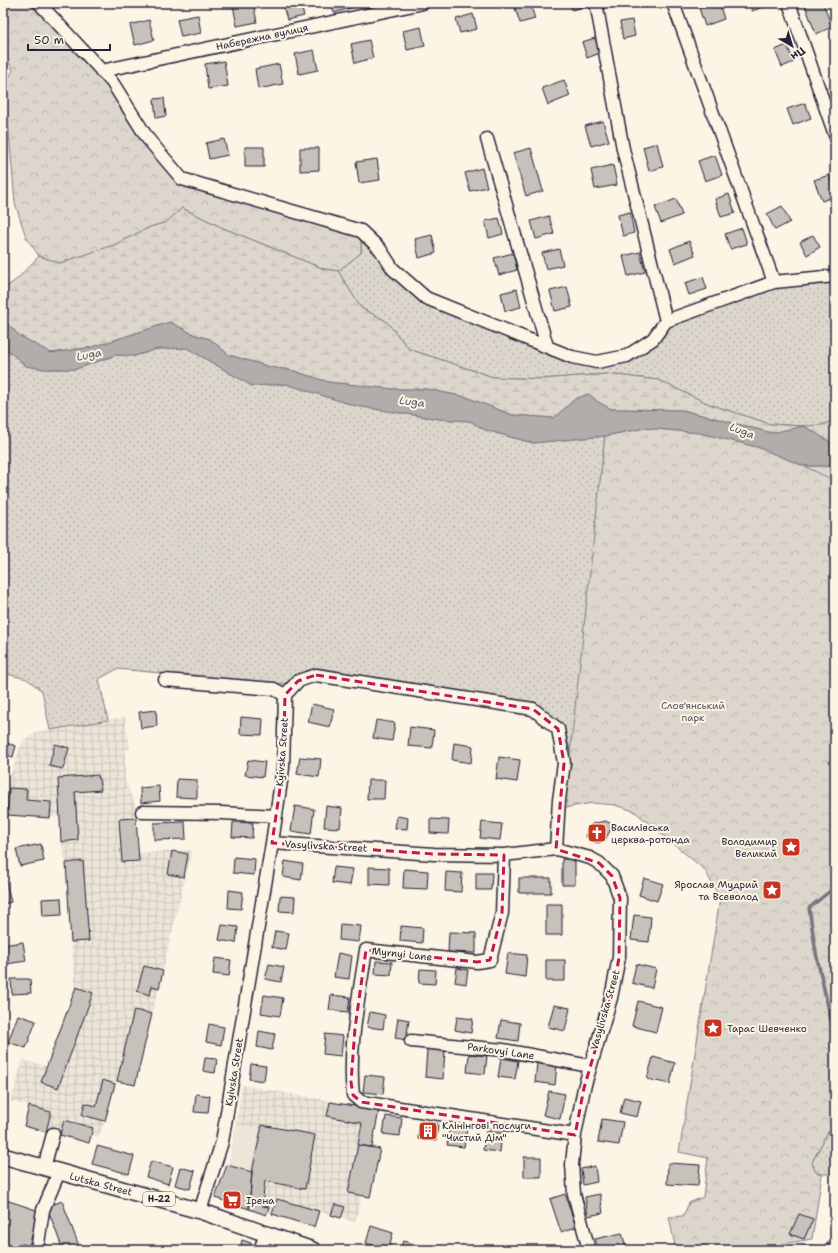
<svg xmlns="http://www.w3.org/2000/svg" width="838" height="1253" viewBox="0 0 838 1253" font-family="'Shantell Sans',sans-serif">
	<defs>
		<pattern id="industrial-grid" width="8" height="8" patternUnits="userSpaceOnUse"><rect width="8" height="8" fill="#ece5d8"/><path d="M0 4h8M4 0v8" fill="none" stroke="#cac4ba"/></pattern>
		<pattern id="grass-dots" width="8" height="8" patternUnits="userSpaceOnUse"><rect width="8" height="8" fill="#dcd6cc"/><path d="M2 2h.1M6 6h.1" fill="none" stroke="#bcb7b0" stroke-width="1.8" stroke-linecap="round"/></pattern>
		<pattern id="forest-crowns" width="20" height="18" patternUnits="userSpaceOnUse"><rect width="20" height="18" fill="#dcd6cc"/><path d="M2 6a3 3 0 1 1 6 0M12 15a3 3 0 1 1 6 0" fill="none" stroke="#bcb7b0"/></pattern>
		<pattern id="wetland-marsh" width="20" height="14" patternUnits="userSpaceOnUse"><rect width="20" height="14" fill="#dcd6cc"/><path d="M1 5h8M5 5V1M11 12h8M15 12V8" fill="none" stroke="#bcb7b0"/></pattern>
	</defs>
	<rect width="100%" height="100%" fill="#fcf5e5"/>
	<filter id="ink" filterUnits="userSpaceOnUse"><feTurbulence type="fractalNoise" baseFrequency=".025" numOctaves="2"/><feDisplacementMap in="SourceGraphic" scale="8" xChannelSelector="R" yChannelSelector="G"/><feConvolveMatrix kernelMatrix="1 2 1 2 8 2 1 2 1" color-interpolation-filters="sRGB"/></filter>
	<g filter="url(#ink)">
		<path fill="#ece5d8" d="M236,1125L261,1129L252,1172L227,1165L229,1161Z"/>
		<path fill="url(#industrial-grid)" d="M125,717L130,749H125V780L135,805L138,853L192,850L135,1085L117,1081L105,1121L98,1137L91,1135L89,1143L24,1126L29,1106L11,1101L23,1060L47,1066L76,987L71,942L66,863L61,842L60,817L7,815L9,780L22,742L37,732Z
			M242,1085L379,1110L372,1147L380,1149L370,1197L362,1196L355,1222L319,1211L314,1227L268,1212L266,1215L249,1209L252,1172L261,1129L236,1125Z"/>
		<path fill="url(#grass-dots)" stroke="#7f7c84" d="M361,231L426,298L572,357L627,356L666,321L774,282L835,276V420L822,425L804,426L770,424L709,404L658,380L607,374L541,379L493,377L409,349L386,321L361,308L338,271L361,253Z
			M3,346L26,366L45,369H76L116,355L135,356L157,349L187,348L252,386L286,384L356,406L439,419L470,421L485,430L533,443L605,436L571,755L564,726L537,703L318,668L283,684L117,669L99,679L108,720L50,730L42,691L27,679L3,673Z
			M835,1126V1174H818L812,1167V1162L828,1132Z"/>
		<path fill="url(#forest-crowns)" stroke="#7f7c84" d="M3,3H39L101,71L182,179L361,231V253L338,271L324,269L223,228L182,208L167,222L150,227L114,245L60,263L39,256L26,237L15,203L5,86L13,70L3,52Z
			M645,428L700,433L757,447L804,466H835V1126L828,1132L812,1162L815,1171L822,1175L812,1239L782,1244L783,1250H676L669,1217L683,1216L689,1203L703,1197L708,1158L679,1152L720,899L705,870L634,811L615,805L592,803L564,808L605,436Z"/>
		<path fill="url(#wetland-marsh)" stroke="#7f7c84" d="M182,208L223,228L324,269L338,271L361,308L386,321L409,349L493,377L541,379L607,374L658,380L709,404L770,424L804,426L822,425L835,420V445L804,426L772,433L682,410L611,409L598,402L589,394L575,399L554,418L512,415L466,397L426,389H393L328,382L294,371L270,367L229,355L210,339L195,335L170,322L93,347L51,353L20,336L3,320V289L16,280L39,256L60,263L114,245L150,227L167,222Z
			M804,466H835V481Z"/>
		<path fill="#b2adab" stroke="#78757e" d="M3,320L20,336L51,353L93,347L170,322L195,335L210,339L229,355L270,367L294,371L328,382L393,389H426L466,397L512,415L554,418L575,399L589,394L598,402L611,409L682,410L772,433L804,426L835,445V466H804L757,447L700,433L645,428L605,436L533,443L485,430L470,421L439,419L356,406L286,384L252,386L187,348L157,349L135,356L116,355L76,369H45L26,366L3,346Z"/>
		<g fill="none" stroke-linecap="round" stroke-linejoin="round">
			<path stroke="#78757e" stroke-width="3.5" d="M835,887L809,908L816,953L835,1038"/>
		</g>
		<path fill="#c6c1bb" stroke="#22223b" d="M244,3H253L257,22L237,26L233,5Z
			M291,3H300L304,16L287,20L283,5Z
			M331,3H352L354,7L334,13Z
			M520,3H530L535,19L520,23L514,5Z
			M570,3H586L587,6L572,10Z
			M715,3H719L724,19L705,26L699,8Z
			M750,3H765L766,6L752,11Z
			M804,3H823L832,27L816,34Z
			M473,14L477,29L460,33L456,19Z
			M198,15L201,33L181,37L177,19Z
			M149,20L154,40L135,45L130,25Z
			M632,20L635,36L623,39L620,22Z
			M421,27L425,46L407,50L403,31Z
			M595,38L600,53L587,58L582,42Z
			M369,40L373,58L355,63L351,44Z
			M787,45L794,62L782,67L775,50Z
			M314,50L318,70L299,74L295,54Z
			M224,61L228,86L208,89L205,64Z
			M279,64L283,84L258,89L255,69Z
			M564,80L570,96L548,105L542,88Z
			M164,98L166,116L156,118L154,99Z
			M805,103L811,118L793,125L787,109Z
			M603,121L609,141L591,146L585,126Z
			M224,139L228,155L209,159L206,143Z
			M657,143L663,167L649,171L643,147Z
			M245,147H264V167H245Z
			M300,148H319V170L300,171Z
			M531,148L543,191L526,196L513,153Z
			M715,155L722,175L705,181L698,161Z
			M377,159L380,180L359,183L356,162Z
			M613,165L617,185L595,189L591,170Z
			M482,168L487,187L470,191L465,173Z
			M829,175L835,191V196L822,201L814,180Z
			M729,194L735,213L721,217L715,199Z
			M676,199L682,215L661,223L655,207Z
			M782,206L790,222L775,230L767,214Z
			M630,212L634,233L623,236L618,215Z
			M549,216L554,234L536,239L531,221Z
			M499,218L503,234L489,238L485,221Z
			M742,228L747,244L730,249L725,234Z
			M432,235L436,253L419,258L415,239Z
			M813,235L820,247L807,255L800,242Z
			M689,241L695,255L675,263L670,249Z
			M559,249L563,265L546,269L542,253Z
			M640,252L645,272L628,276L623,256Z
			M513,253L517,270L499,275L494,258Z
			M703,277L707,289L689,295L685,283Z
			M567,287L572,307L555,311L550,291Z
			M517,289L521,307L505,311L501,293Z
			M312,704L334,709L330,727L308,722Z
			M156,710L157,726L141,728L139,712Z
			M241,717L263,719L262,735L240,734Z
			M376,720L395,723L392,741L373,738Z
			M410,727L434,730L432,748L408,746Z
			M3,742L16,746L13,757L3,754Z
			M454,743L473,746L471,763L452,760Z
			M55,744L69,748L63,769L49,766Z
			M300,757L321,759L319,777L297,774Z
			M499,757L520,760L517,782L496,779Z
			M248,760L265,762L263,777L245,775Z
			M98,775L101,790L75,792L78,840L61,842L58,778Z
			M177,779L197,780V798L176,797Z
			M368,780H385L384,799H367Z
			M159,786L160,801L141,803L140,788Z
			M9,788L27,789L26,800L51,802L50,818L7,815Z
			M295,806L314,809L311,834L291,831Z
			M326,806L342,808L340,828L324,827Z
			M397,816L408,818L407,829L395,828Z
			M136,818L139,861L122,862L119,819Z
			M430,819L449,820L448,834L430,833Z
			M605,821L610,823L611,829L605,840L598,843L589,840L586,836L587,829L592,824Z
			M185,822L186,839L154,840V823Z
			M233,822L253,823L252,838L232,837Z
			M482,822L502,824L500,840L480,838Z
			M41,844L44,861L20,866L16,849Z
			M172,851L188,854L184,877L168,874Z
			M234,857L255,859L254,875L233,873Z
			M562,859H575V885H562Z
			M83,861L89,941L71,942L66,863Z
			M285,861L303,864L301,880L283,877Z
			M334,867L353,869L350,885L332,883Z
			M369,867L389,868V885L369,884Z
			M404,869L428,871L427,889L403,888Z
			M446,872L462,873L461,892L445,891Z
			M476,873H492L491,890H476Z
			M519,878H551V893H519Z
			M644,878L663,884L657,901L639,895Z
			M6,882L11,902L3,904V883Z
			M229,890L243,892L241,909L228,908Z
			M280,896L295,897L294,912L279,911Z
			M61,898L62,915L43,916L42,899Z
			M546,904H562V935H546Z
			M634,915L651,917L649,942L631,940Z
			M340,924L361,926L359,942L339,940Z
			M222,925L238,927L236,943L219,940Z
			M401,926L423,928L422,943L400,941Z
			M275,931L289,933L286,950L272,947Z
			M449,932L476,933V953L448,952Z
			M23,942L26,961L6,964L3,945Z
			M338,953L352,956L349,979L334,977Z
			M508,953L527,955L525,977L505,974Z
			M215,958L231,960L229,976L213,974Z
			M546,960H565V981H546Z
			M376,961L392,962L391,975L375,974Z
			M269,964L284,967L281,982L265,979Z
			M636,964L656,969L652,988L632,983Z
			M144,966L163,971L159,988L152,986L150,995L137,991Z
			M457,968L468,970L466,984L455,982Z
			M420,969L436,970L435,984L419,983Z
			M11,979H30L31,993L12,994Z
			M76,987L93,993L58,1088L41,1082Z
			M264,995L283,998L280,1016L261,1013Z
			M331,995L350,997L348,1012L329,1010Z
			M638,1001L662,1007L656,1032L632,1026Z
			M554,1005L570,1008L565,1031L548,1027Z
			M134,1010L152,1014L135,1085L117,1081Z
			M370,1012L385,1015L383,1029L367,1027Z
			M18,1015L36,1021L26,1048L8,1042Z
			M457,1017L473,1019L471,1033L455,1030Z
			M398,1018L409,1020L406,1040L395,1038Z
			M501,1020L520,1023L518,1041L498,1038Z
			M209,1024L224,1027L221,1045L206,1042Z
			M259,1031L275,1034L272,1050L257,1047Z
			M325,1034L343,1036L341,1056L323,1054Z
			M427,1049L445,1051L443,1079L425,1077Z
			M469,1054L487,1056L485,1074L467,1072Z
			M653,1057L675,1063L670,1084L647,1079Z
			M205,1058L217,1059L215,1073L203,1071Z
			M501,1058L518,1061L515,1079L498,1077Z
			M537,1063L557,1065L555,1085L535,1082Z
			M251,1064L266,1066L264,1081L249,1079Z
			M365,1075L385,1077L383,1094L363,1092Z
			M103,1080L115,1084L105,1121L82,1115L85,1103L96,1106Z
			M549,1091L565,1094L560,1119L543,1115Z
			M196,1094L210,1096L208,1113L194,1112Z
			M624,1097L641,1101L637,1117L620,1113Z
			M330,1102L379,1110L372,1147L358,1145L362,1123L327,1116Z
			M29,1106L51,1112L46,1132L24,1126Z
			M386,1116L402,1118L400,1136L383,1134Z
			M602,1119L623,1122L619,1145L598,1142Z
			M64,1120L93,1128L89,1143L60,1135Z
			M420,1121L438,1124L436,1141L418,1139Z
			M262,1125L315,1135L305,1189L265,1181L262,1206L269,1207L266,1215L249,1209L252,1172Z
			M450,1125L467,1128L464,1147L447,1145Z
			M486,1131L502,1133L500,1152L483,1150Z
			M358,1145L380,1149L370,1197L348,1193Z
			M97,1146L134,1156L129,1174L92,1164Z
			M524,1157H541V1177H524Z
			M151,1161L173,1167L168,1184L146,1177Z
			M668,1163L700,1165L698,1186L667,1184Z
			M227,1165L252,1172L249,1209L215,1198Z
			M595,1166L597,1182L583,1185L581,1169Z
			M180,1167L195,1171L190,1189L175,1185Z
			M565,1194L576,1227L561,1232L550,1199Z
			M600,1194L603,1213L588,1216L585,1197Z
			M3,1199L39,1211L29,1246L22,1244L19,1250L3,1248Z
			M277,1199L319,1211L314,1227L272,1214Z
			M62,1201L79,1246L70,1250H63L47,1207Z
			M335,1204L345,1207L341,1218L331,1215Z
			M799,1214L813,1219L804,1239L790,1234Z
			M371,1226L393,1233L388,1250L366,1243Z
			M622,1233L626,1247L613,1250H598L595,1239Z
			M242,1240L251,1243L249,1248L241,1246Z
			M403,1241L418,1245L417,1250H400Z
			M835,1242V1250H828L827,1243Z
			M814,1245L815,1250H784V1249Z"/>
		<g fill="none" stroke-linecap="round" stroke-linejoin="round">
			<defs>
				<path id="minor" d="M39,3L112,82L148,139L182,179L361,231L380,249L393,269L426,298L572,357L597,362L627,356L653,339L666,321L774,282L835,276
					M596,3L623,149L666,321
					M673,3L774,282
					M789,3L835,135
					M101,71L423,3
					M487,139L547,346
					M165,680L274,689L285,695
					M142,812L222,813L276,816
					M272,843L434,854L504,855L556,849L590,858L599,863L612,876L620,898L619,957L611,998L584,1088L575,1135L572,1164L574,1194L589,1250
					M504,855L502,913L490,960L477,962L366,950C359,997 348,1047 353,1095L361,1102L575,1135
					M411,1041L503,1050L590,1066
					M44,1168L53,1134
					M200,1211L222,1142L272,843L283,768L285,695L298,681L316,675L533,709L558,729L564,763L559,800L556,849
					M37,1250L43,1210L59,1172
					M260,1250L266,1234"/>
				<path id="major" d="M3,1156L200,1211L313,1250"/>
			</defs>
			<use href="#minor" stroke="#22223b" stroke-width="15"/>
			<use href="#major" stroke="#22223b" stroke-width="18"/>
			<use href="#minor" stroke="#fcf5e5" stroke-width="12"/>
			<use href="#major" stroke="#fcf5e5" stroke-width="15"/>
		</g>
	</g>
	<path fill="none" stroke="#c2185b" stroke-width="3" stroke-dasharray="8 5" stroke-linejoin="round" d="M316,675L533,709L558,729L564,763L556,849L599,863L612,876L620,898L619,957L615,983L584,1088L575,1135L361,1102L353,1095L351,1082L355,1028L366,950L477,962L490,960L502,913L504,855L434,854L272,843L283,768L285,695L298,681Z"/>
	<defs>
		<symbol id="church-square" viewBox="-11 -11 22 22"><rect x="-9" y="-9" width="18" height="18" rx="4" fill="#c8321e" stroke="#fcf5e5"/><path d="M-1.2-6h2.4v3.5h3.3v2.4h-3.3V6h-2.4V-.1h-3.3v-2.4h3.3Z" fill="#fff"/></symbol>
		<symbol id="sight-square" viewBox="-11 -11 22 22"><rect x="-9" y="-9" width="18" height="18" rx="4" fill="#c8321e" stroke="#fcf5e5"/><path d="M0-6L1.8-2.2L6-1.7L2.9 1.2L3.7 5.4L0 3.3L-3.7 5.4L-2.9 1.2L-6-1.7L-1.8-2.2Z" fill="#fff"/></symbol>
		<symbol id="building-square" viewBox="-11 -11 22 22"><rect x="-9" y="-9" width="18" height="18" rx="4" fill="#c8321e" stroke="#fcf5e5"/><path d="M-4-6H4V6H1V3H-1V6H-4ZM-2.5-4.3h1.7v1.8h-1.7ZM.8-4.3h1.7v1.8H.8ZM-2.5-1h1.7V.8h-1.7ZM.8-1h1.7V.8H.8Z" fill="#fff"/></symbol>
		<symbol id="supermarket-square" viewBox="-11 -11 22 22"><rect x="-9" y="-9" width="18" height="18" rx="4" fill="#c8321e" stroke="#fcf5e5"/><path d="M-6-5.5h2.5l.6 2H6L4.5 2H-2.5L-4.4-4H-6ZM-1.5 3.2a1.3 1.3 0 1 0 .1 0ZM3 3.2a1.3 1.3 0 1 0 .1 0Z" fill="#fff"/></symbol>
	</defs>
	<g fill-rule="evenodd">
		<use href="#church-square" x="586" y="822" width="22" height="22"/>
		<use href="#sight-square" x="780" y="836" width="22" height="22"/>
		<use href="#sight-square" x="761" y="879" width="22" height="22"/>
		<use href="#sight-square" x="702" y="1017" width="22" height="22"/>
		<use href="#building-square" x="417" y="1120" width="22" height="22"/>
		<use href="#supermarket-square" x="221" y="1189" width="22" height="22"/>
	</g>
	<g text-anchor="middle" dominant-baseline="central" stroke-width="4" stroke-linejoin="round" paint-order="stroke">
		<rect fill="#fcf5e5" stroke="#63616e" stroke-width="1" x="143" y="1192" width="32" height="14" rx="3"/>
		<g font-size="9" font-weight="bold" fill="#22223b">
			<text x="159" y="1199">Н-22</text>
		</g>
		<g font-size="10" fill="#22223b" stroke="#fcf5e5">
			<text transform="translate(262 37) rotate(-12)">Набережна вулиця</text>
			<text transform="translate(282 752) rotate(-86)">Kyivska Street</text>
			<text transform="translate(326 846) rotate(3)">Vasylivska Street</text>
			<text transform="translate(402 954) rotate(6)">Myrnyi Lane</text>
			<text transform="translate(605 1010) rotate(-74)">Vasylivska Street</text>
			<text transform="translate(501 1051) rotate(8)">Parkovyi Lane</text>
			<text transform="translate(234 1072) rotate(-81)">Kyivska Street</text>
			<text transform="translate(101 1184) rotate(15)">Lutska Street</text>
		</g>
		<g font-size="10" fill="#504f5f" stroke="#fcf5e5">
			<text x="693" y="705">Слов'янський<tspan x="693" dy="12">парк</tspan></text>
		</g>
		<g font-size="10" fill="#22223b" stroke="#fcf5e5" text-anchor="start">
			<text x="611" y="827">Василівська<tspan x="611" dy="12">церква-ротонда</tspan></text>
			<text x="777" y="841" text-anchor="end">Володимир<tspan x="777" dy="12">Великий</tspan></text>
			<text x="758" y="884" text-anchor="end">Ярослав Мудрий<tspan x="758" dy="12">та Всеволод</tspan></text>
			<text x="727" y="1028">Тарас Шевченко</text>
			<text x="442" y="1125">Клінінгові послуги<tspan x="442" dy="12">"Чистий Дім"</tspan></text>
			<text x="246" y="1200">Ірена</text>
		</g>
		<g font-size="11" font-style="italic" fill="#545362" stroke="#fcf5e5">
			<text transform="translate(89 355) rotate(-12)">Luga</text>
			<text transform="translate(412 402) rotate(8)">Luga</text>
			<text transform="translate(742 431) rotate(21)">Luga</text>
		</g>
	</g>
	<rect width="838" height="1253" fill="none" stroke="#fcf5e5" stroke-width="16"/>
	<rect x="8" y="8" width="822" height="1237" fill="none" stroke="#22223b" stroke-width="1.5" filter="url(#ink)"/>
	<g transform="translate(792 46) rotate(142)" stroke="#fcf5e5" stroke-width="3" paint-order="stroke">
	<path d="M0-3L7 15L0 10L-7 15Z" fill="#22223b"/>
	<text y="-6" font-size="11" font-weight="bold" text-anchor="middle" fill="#22223b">Пн</text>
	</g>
	<path d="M28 44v6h82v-6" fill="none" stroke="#22223b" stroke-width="2"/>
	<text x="34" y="44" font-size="12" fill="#22223b" stroke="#fcf5e5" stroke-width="3" paint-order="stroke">50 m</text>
</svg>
